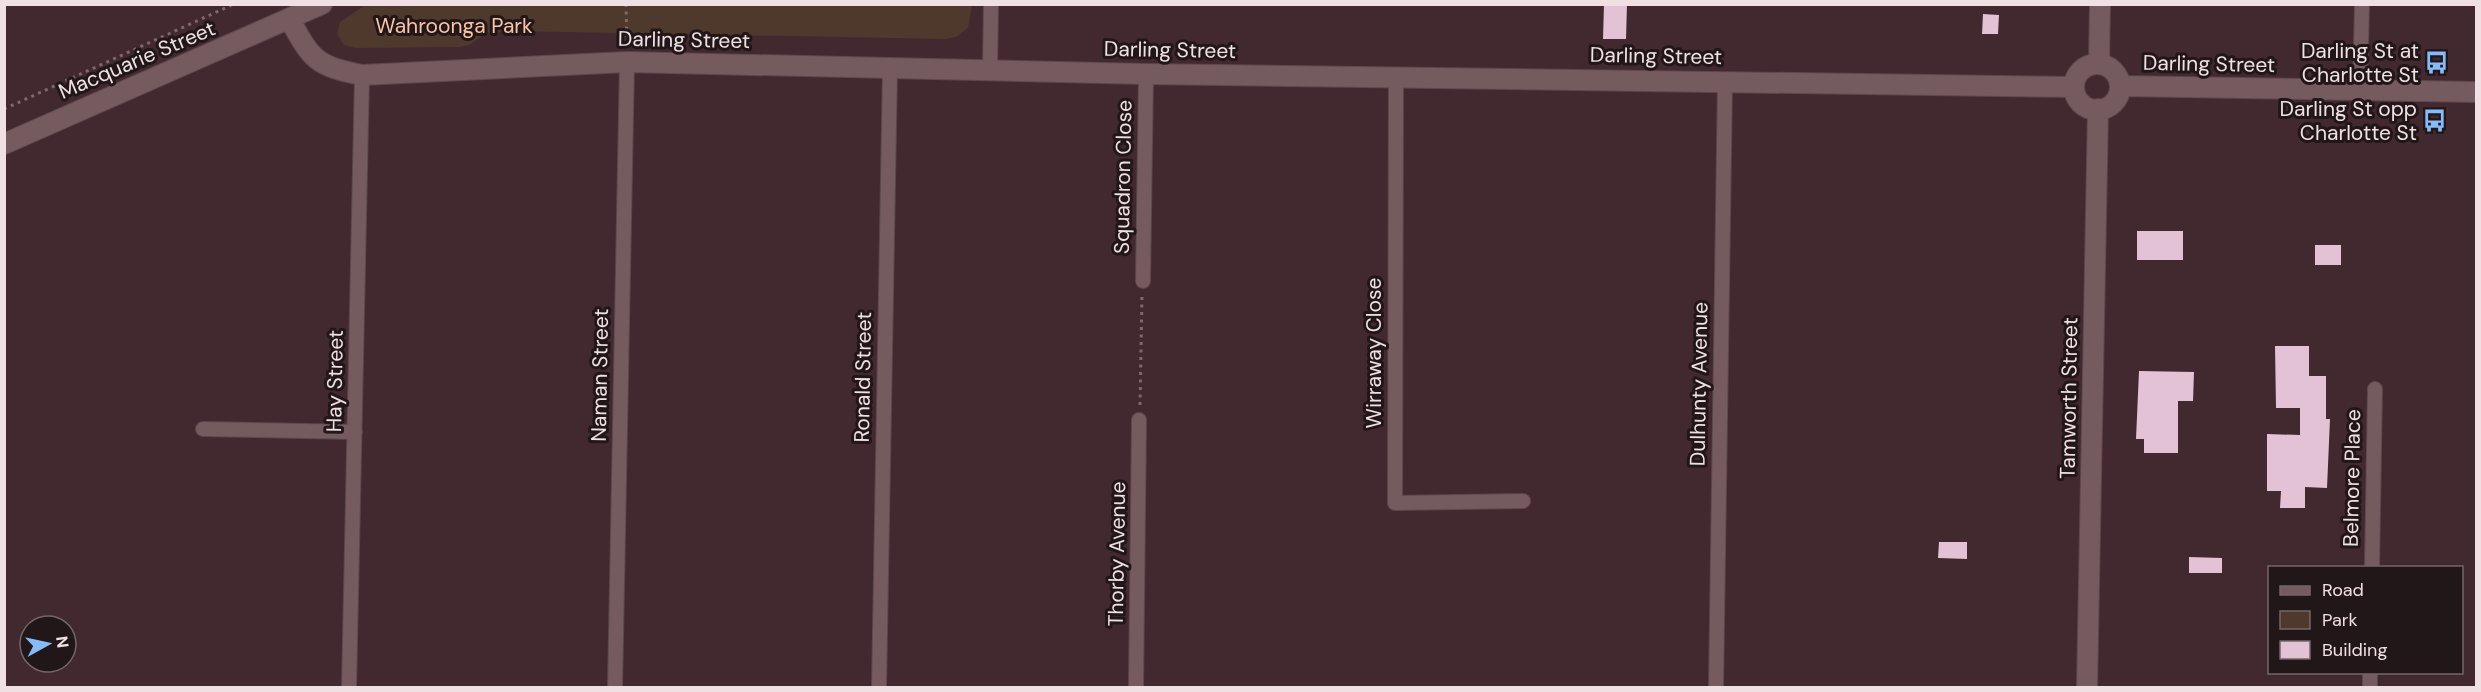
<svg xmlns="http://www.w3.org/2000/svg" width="2481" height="692" viewBox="0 0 2481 692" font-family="'DM Sans',sans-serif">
	<rect width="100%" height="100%" fill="#41292f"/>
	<path fill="#4f392c" d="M367,4H972V5L968,28L956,37L946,39L512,31L487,33L469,45L460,47L355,48L344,45L337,34L340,22Z"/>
	<path fill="#e3c2d5" d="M1604,4H1627L1626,39H1603Z
		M1983,14L1999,15L1998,34H1982Z
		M2137,231H2183V260H2137Z
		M2315,245H2341V265H2315Z
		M2275,346H2309V376H2326V419H2330L2327,488L2305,487V508H2280L2281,491H2267V434L2300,435V408H2276Z
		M2139,371L2194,372L2193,401H2178V453H2144V439H2136Z
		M1939,542H1967V559L1938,558Z
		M2189,557L2222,558V573H2189Z"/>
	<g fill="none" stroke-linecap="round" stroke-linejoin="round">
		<defs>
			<path id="street" d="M990,70L991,4
				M1396,76L1395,503L1523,501
				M2360,89L2362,4
				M1143,281L1146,74
				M203,429L355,432
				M2372,568L2375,389
				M349,688L362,75
				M615,688L627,62
				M879,688L890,67
				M1136,688L1139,420
				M1716,688L1725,81
				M2370,688V672"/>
			<path id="secondary" d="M290,20C312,60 316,66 362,75L627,62L1146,74L2074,87
				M2099,64L2100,4
				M2074 87a23 23 0 1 1 46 0a23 23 0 1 1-46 0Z
				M2120,86L2476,92
				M4,144L322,4
				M2087,688L2098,109"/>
		</defs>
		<use href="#street" stroke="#5b484c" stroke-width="16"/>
		<use href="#secondary" stroke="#5b484c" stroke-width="22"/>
		<path stroke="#7d686d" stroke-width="3" stroke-dasharray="3 4.5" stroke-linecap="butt" d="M626,4L627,46
			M4,109L234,4
			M1140,405L1142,295"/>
		<use href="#street" stroke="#755a5f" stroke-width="14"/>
		<use href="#secondary" stroke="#755a5f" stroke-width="20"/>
	</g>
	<defs>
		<symbol id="bus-bare" viewBox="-9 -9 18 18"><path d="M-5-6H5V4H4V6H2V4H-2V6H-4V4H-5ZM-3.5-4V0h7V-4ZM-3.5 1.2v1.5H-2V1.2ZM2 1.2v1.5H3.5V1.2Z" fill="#85bbfb" stroke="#211618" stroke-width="2.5" paint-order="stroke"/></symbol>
	</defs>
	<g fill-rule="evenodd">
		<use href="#bus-bare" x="2420" y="46" width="33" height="33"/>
		<use href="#bus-bare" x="2418" y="104" width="33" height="33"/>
	</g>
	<g text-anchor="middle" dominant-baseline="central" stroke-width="6" stroke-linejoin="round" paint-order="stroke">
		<g font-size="21" fill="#fbc4a6" stroke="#211618">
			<text x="454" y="26">Wahroonga Park</text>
		</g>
		<g font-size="21" fill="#f0e0e3" stroke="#211618">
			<text transform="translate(684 40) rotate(1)">Darling Street</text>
			<text transform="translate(1170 50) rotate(1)">Darling Street</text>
			<text transform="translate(1656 56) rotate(1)">Darling Street</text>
			<text transform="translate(137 60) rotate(-23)">Macquarie Street</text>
			<text transform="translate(2209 64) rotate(1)">Darling Street</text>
			<text transform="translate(1123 177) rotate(-89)">Squadron Close</text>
			<text transform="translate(1374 353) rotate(-90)">Wirraway Close</text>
			<text transform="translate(600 375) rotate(-89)">Naman Street</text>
			<text transform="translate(863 377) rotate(-89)">Ronald Street</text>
			<text transform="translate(335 381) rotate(-89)">Hay Street</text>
			<text transform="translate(1699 384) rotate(-89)">Dulhunty Avenue</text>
			<text transform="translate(2069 398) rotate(-89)">Tamworth Street</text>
			<text transform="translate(2352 478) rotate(-89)">Belmore Place</text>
			<text transform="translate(1117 554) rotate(-89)">Thorby Avenue</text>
		</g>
		<g font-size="21" fill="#f0e0e3" stroke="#211618" text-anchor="end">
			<text x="2419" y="51">Darling St at<tspan x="2419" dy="24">Charlotte St</tspan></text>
			<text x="2417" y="109">Darling St opp<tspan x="2417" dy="24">Charlotte St</tspan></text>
		</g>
	</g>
	<rect width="2481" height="692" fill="none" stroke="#f0e0e3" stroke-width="12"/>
	<rect x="2268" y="566" width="195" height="108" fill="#211618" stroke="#746769" stroke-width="1.5"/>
	<rect x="2280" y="586" width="30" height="9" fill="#755a5f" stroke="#746769" stroke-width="1.5"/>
	<text x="2322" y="596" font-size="18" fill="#f0e0e3">Road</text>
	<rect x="2280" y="611" width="30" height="18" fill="#4f392c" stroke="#746769" stroke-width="1.5"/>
	<text x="2322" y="626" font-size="18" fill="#f0e0e3">Park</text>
	<rect x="2280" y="641" width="30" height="18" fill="#e3c2d5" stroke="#746769" stroke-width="1.5"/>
	<text x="2322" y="656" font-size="18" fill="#f0e0e3">Building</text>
	<g transform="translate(48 644) rotate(82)"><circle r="28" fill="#211618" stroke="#746769" stroke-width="1.5"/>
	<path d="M0-4.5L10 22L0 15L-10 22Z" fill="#85bbfb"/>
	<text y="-9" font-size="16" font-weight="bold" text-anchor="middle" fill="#f0e0e3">N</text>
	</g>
</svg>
